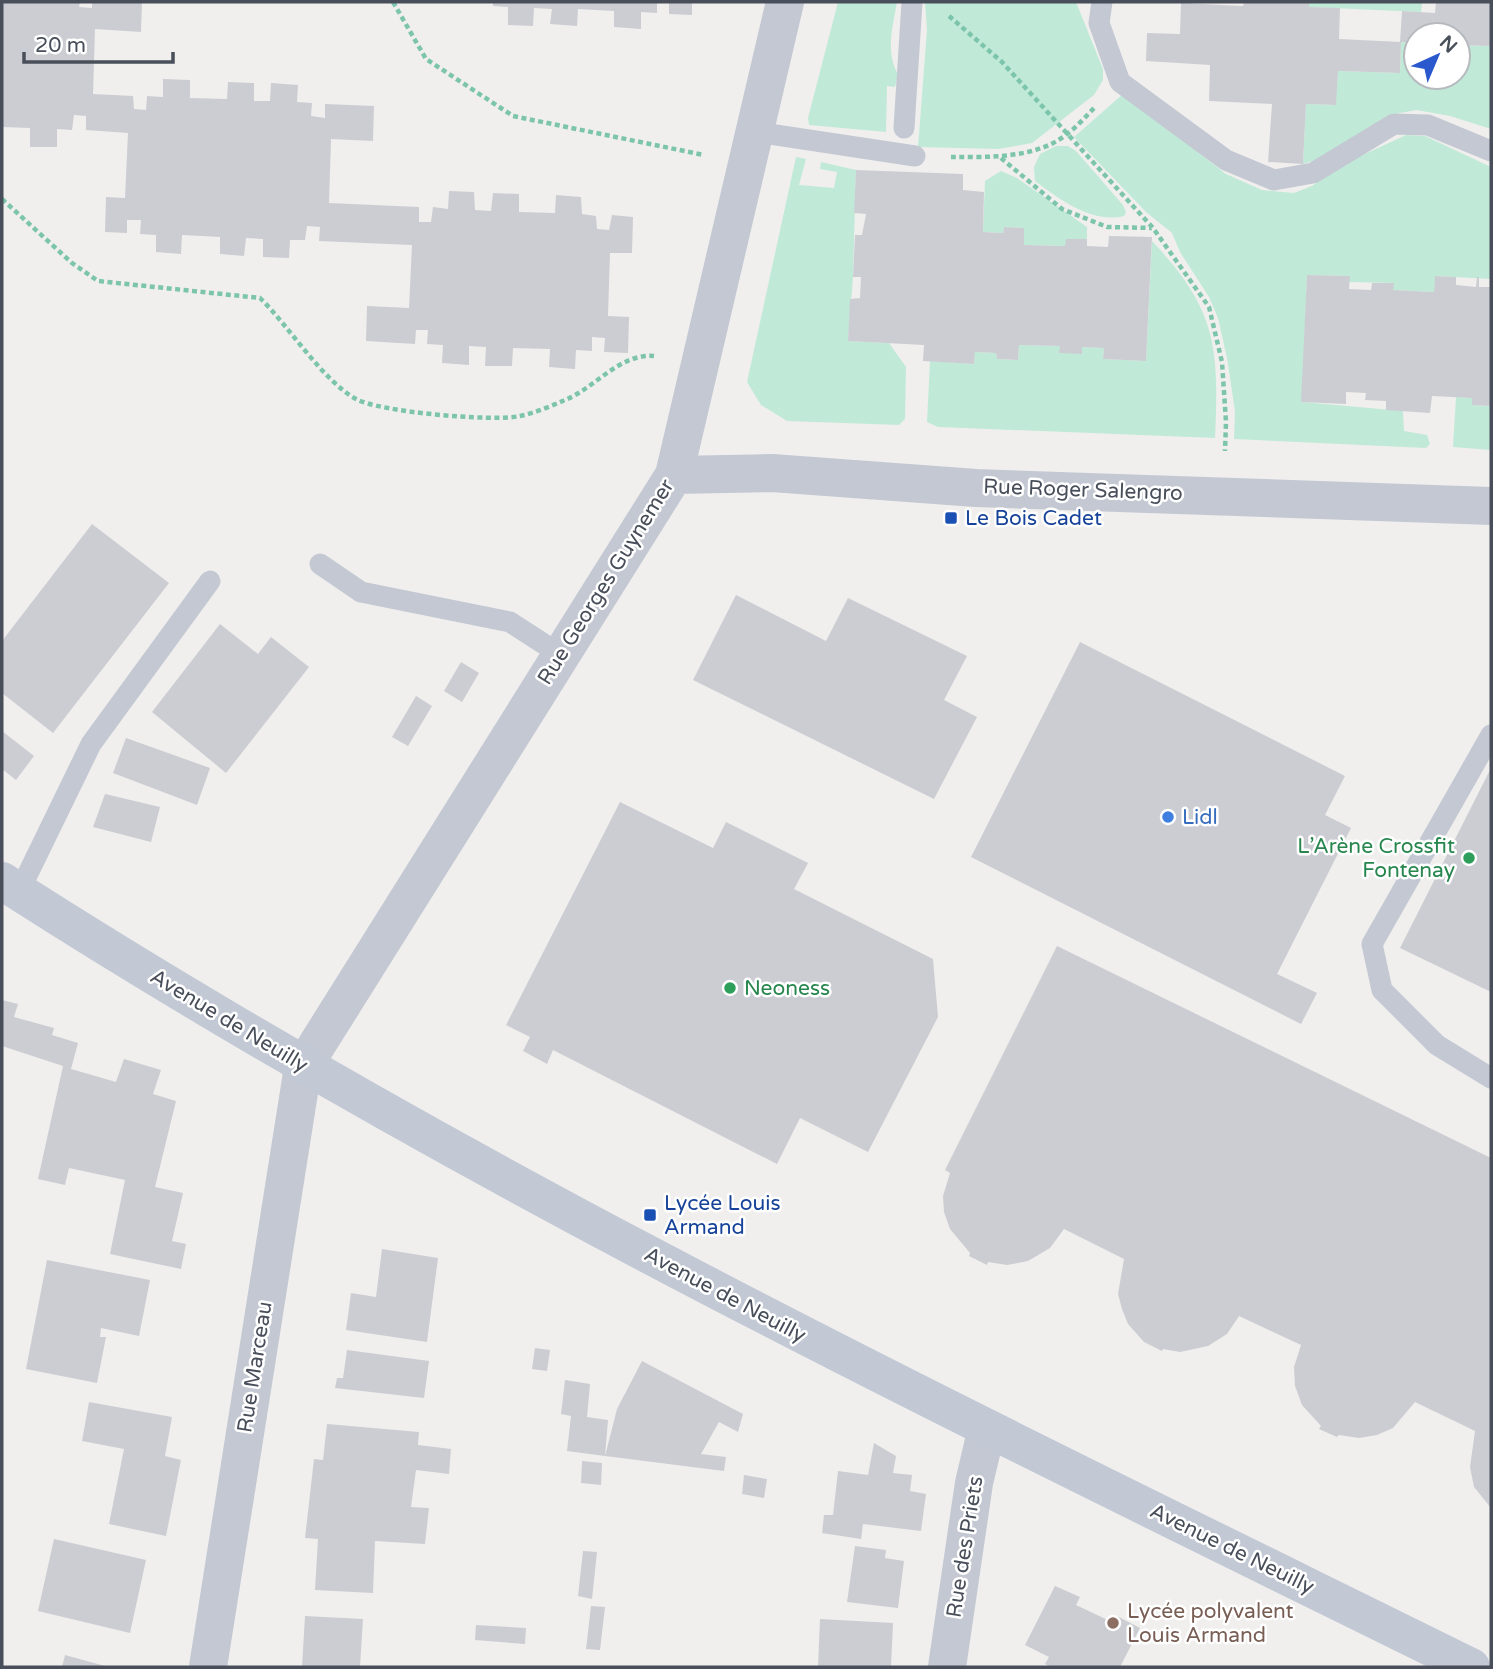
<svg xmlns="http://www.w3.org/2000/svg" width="1493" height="1669" viewBox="0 0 1493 1669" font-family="'Varela Round',sans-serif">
	<rect width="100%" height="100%" fill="#f0efee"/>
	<path fill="#c0ead7" d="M838,2H897C893,26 885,52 898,74L895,87L887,86L886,132L809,125L808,118Z
		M925,2H1076L1103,69V80L1094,95L1032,143L999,149L918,147L927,30Z
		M1309,2H1422L1421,12L1309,7Z
		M1401,42L1416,43V77H1458V45L1491,46V129L1450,116L1416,110L1390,115L1327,157L1303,164L1306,104L1335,105L1338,71L1400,73Z
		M1123,94L1226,174L1262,190L1294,193L1312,186L1339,166L1406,135L1425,136L1491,167V279L1436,276L1434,292L1393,290V283L1349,282V276L1307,275L1302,402L1403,411L1404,431L1427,435L1430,444L1426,448L1234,439L1235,411L1227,358L1218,318L1209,297L1180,252L1172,233L1146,212L1074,137Z
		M1056,146H1068L1076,151L1123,205L1126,212L1124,216C1092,224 1059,199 1035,181L1034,167L1040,154Z
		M796,157L806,159L799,185L834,188L837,172L820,169L821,162L856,170L853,277L848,341L889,343L906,367L905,419L899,425L787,421L761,405L747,382Z
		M1001,171L1017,178L1087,227V239L1065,246L1024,245V228L1004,227L1003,233L983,232L985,181Z
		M1152,241C1217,310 1219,347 1215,438L938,427L927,422L930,361L974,364L975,352L996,353L997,359L1018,360L1019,345L1060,346V353H1082V347L1104,348L1103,359L1146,361Z
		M1456,397L1472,398V405L1491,406V450L1453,447Z"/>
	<path fill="#cccdd2" d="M2,2H80L79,7L92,8V2H142L141,32L95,29L93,94L133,96L134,109L146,110L147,96L163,97V79L190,80V98L227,99L228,82L254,83V101H270L271,83L298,85L297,102L312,103L311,116L325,118V104L374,106L373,141L331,139L329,203L419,207V222H431L433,207L448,209L449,191L474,192L475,210L491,211L493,193L519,194V212L555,213L556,195L581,197L582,214L596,216L597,229L609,230L612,215L633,217L632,253H610L608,316L629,317L628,353L604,352L605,338L592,337V351L576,350L575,369L549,367L550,349L513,348L512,366H485L486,347L469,346V365L442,363L443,345L427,344L428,330H416L415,344L366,341L367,306L409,308L412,245L319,241L320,227L307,226L305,240H290L289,258L263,257V239L246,238L244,256L220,254V237L182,235L181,254L156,252V235L140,234L141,220H127V233L105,232L106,197L125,198L128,133L86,130V116L74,115L72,130L57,129V147H30V128L2,127Z
		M493,2H657V13L641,12V29L614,27V11L578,9L577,26L550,24L552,9L534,8L533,26L508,25V7L493,6Z
		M669,2H692V15L669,14Z
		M1244,2H1309V7L1340,8L1339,39L1401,42L1400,73L1338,71L1336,105L1306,104L1303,164L1268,162L1272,104L1209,101L1210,65L1146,61L1147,33L1180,34L1181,3L1243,6Z
		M1436,2H1491V46L1458,45V35H1416V43L1400,42L1402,11L1435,13Z
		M856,170L963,174V190L984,192L983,232L1003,233L1004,227L1024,228V245L1065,246L1066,239H1087V246L1108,247L1109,236L1152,237L1146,361L1103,359L1104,348L1082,347V354L1059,353L1060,346L1019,345L1018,360L997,359L996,353L975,352L974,364L923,361L924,345L848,341L850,299L860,298L861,277H853L855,235H862L866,214L854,213Z
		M1307,275L1350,276L1349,289L1371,290L1372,283H1394L1393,290L1434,292L1435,276L1456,277V285L1476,287L1477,277H1479V287H1491V406L1472,405V398L1432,396L1430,413L1386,410V401L1365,400L1366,393L1346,392V404L1301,402Z
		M92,524L169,583L53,733L2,693V641Z
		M736,595L826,641L848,598L967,656L944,700L977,717L934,799L693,680Z
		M220,624L258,654L271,637L309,667L226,773L152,712Z
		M1080,642L1345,776L1325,815L1351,828L1277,974L1317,993L1301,1024L971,857Z
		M461,662L479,673L462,702L444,691Z
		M416,696L432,706L408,746L392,737Z
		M2,731L34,756L16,780L2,769Z
		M126,738L210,768L197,805L113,773Z
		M1491,768V992L1400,948Z
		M105,794L160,807L151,842L93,827Z
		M620,802L713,848L726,822L808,863L794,889L933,959L938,1017L868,1152L800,1118L777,1164L553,1050L547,1064L523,1051L530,1037L506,1025Z
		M1057,946L1491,1158V1508L1474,1487L1470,1467L1475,1431L1415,1402L1393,1428L1377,1435L1359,1438L1339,1435L1337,1437L1319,1429L1321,1426L1302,1405L1295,1386L1294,1367L1301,1345L1239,1316L1227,1334L1208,1346L1180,1352L1163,1349L1162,1351L1144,1342L1128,1324L1122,1309L1118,1294L1124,1259L1064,1229L1050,1248L1028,1261L1007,1265L988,1262L987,1265L969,1256L970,1253L950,1229L944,1212L943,1196L950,1173L945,1170Z
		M2,1000L18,1004L14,1017L54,1028L52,1035L78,1043L71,1069L116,1082L124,1059L161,1070L153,1094L176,1101L155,1187L183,1193L172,1241L186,1244L181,1269L110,1254L125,1180L69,1168L65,1185L38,1179L63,1066L2,1046Z
		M382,1249L438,1258L427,1342L346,1330L351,1293L376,1297Z
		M47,1260L150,1280L139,1336L101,1328L100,1337H106L97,1383L26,1369Z
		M535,1348L550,1350L547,1371L532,1369Z
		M347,1350L429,1361L424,1398L335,1388L337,1378H343Z
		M642,1361L743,1414L738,1432L719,1422L701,1454L726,1457L724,1471L605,1456L617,1409Z
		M565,1380L590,1384L587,1417L608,1420L605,1456L567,1451L571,1416L561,1414Z
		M89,1402L172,1417L165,1456L181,1460L166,1536L109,1524L124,1449L82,1441Z
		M327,1424L419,1432L418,1445L451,1449L449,1474L416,1470L411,1507L429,1508L425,1544L375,1541L373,1593L315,1590L318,1539L305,1538L314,1459L323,1460Z
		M874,1443L896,1456L893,1473L912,1475L910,1491L926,1494L921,1531L863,1524L861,1539L822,1533L824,1515H833L838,1471L868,1475Z
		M582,1461L602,1463L601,1485L581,1483Z
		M744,1475L767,1479L764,1498L742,1494Z
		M54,1539L146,1560L130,1633L38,1611Z
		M855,1546L886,1550L885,1558L904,1561L898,1608L847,1602Z
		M583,1551L597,1552L592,1599L578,1596Z
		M1055,1586L1080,1597L1076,1605L1112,1622L1115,1615L1140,1628L1120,1667H1051L1045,1664L1049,1657L1025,1645Z
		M591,1606L605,1607L600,1650L586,1649Z
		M305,1616L363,1619L360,1667H302Z
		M820,1619L893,1623L891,1667H818Z
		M476,1625L526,1628L525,1644L475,1640Z
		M65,1655L105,1666L104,1667H62Z"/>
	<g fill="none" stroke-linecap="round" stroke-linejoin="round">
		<path stroke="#7cc5ac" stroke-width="4.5" stroke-dasharray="5 3.5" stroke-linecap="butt" d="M393,2L426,59L513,116L704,155
			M949,16L1002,62L1153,228L1209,307L1222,362L1226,422L1225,451
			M951,157C989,157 1036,159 1067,134C1077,127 1086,116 1095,107
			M1001,158L1062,209L1107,227L1152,228
			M2,199L72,263L98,281L260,298C288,325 323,381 356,399C379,412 493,422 520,416C535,413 551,406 565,400C595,388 620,353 654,356"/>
		<path stroke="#c3c8d2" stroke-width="21" d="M1102,2L1099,23L1120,82L1226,160L1274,180L1313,173L1394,124L1428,125L1491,151
			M904,128L912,2
			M756,132L915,156
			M320,564L361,592L510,622L561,655
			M1491,735L1372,944L1382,990L1437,1045L1491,1078
			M19,892L91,744L210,581"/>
		<path stroke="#c3c8d2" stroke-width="38" d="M674,475L772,473L976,488L1491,506
			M208,1667L303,1067L674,475L785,2
			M947,1667L974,1483L987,1428"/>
		<path stroke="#c2c9d5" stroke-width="38" d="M2,881C470,1182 973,1421 1471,1667"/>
	</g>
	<g fill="#1a4fb4" stroke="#fff" stroke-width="2.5">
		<rect x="944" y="511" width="14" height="14" rx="3.5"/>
		<rect x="643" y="1208" width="14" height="14" rx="3.5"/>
	</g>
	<circle fill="#3f7fe0" stroke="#fff" stroke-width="2.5" cx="1168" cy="817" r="7"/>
	<g fill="#2e9e5b" stroke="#fff" stroke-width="2.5">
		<circle cx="1469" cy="858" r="7"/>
		<circle cx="730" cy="988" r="7"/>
	</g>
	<circle fill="#8d6e63" stroke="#fff" stroke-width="2.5" cx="1113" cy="1623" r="7"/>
	<g text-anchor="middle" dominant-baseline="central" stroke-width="5" stroke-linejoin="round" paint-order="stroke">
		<g font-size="21" fill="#484f5a" stroke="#fff">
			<text transform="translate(1083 490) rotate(2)">Rue Roger Salengro</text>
			<text transform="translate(606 582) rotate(-58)">Rue Georges Guynemer</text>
			<text transform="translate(229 1021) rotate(31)">Avenue de Neuilly</text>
			<text transform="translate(725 1295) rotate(28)">Avenue de Neuilly</text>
			<text transform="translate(255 1367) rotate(-81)">Rue Marceau</text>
			<text transform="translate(965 1547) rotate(-81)">Rue des Priets</text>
			<text transform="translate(1232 1549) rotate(26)">Avenue de Neuilly</text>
		</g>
		<g font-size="21" fill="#164399" stroke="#fff" text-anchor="start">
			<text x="965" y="518">Le Bois Cadet</text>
			<text x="664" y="1203">Lycée Louis<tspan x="664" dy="24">Armand</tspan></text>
		</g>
		<g font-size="21" fill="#366cbe" stroke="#fff" text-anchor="start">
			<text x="1182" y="817">Lidl</text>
		</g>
		<g font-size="21" fill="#27864d" stroke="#fff" text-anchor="end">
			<text x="1455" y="846">L’Arène Crossfit<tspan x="1455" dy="24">Fontenay</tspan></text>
			<text x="744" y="988" text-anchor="start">Neoness</text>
		</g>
		<g font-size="21" fill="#785e54" stroke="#fff" text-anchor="start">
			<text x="1127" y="1611">Lycée polyvalent<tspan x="1127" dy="24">Louis Armand</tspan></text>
		</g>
	</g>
	<rect width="1493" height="1669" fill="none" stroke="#484f5a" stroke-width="7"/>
	<g transform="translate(1437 56) rotate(44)"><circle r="33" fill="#ffffff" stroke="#b6b9bd" stroke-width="2"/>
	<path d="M0-5L12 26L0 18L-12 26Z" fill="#2a59ce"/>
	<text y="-10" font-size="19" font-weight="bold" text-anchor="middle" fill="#484f5a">N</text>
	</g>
	<path d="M24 52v10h149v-10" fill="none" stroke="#484f5a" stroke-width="3.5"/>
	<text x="35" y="52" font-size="21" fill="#484f5a" stroke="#ffffff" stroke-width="5" paint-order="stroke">20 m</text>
</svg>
